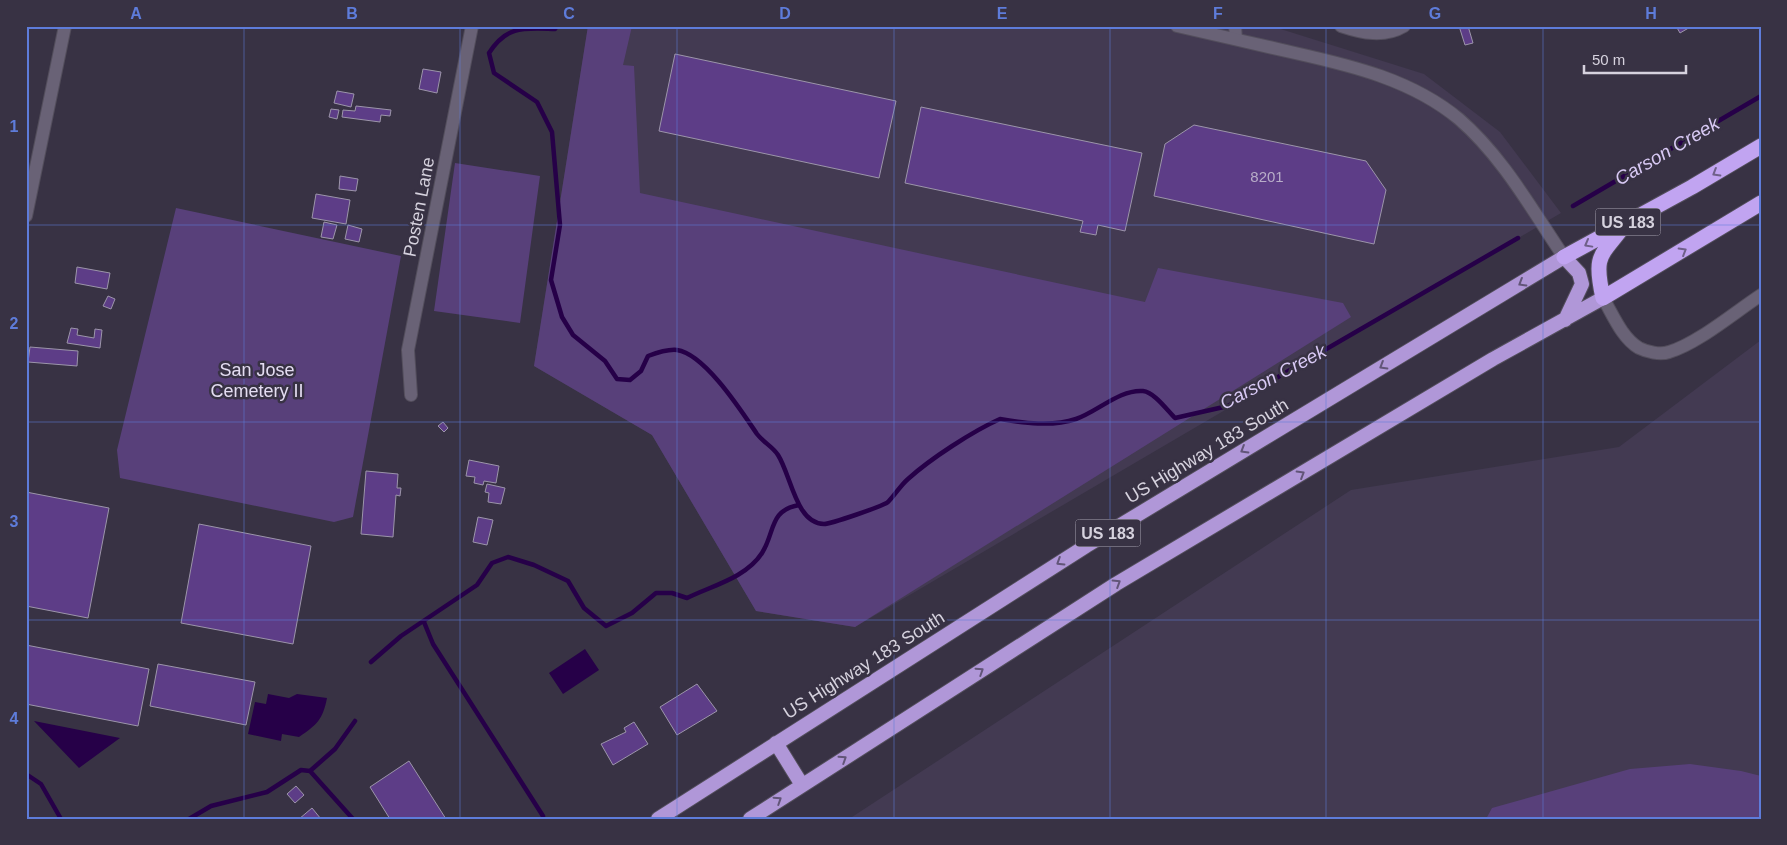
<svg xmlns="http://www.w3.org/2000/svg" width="1787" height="845" viewBox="0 0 1787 845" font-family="Helvetica,sans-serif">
	<rect width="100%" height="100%" fill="#383244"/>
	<path fill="#433a52" d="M588,26H1271L1424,74L1500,132L1561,213L855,627L756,611L652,435L534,366Z
		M1761,340V819H849L1351,490L1619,447Z"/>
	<path fill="#58407a" d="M588,26H632L623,65L634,66L640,193L1145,302L1158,268L1343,303L1351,317L855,627L756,611L652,435L534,366Z
		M455,163L540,176L520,323L434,311Z
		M176,208L401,256L353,517L334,522L120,478L117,450Z
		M1690,764L1741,771L1761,776V819H1486L1492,808L1630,769Z"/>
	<path fill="#260048" d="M585,649L599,670L563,694L549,673Z
		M268,694L289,698L297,694L327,698C323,719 317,725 299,737L282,734L281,741L248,734L255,702L266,704Z
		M34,721L120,738L79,768Z"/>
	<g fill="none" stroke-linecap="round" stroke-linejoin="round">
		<path stroke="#260048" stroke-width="4.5" d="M557,26L555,29C524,28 507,25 489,53L494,73L537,102L552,132L560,225L551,280L562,317L573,335L605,361L617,379L630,380L641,371L648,356C656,353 668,349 677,350C705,354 742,412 757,434C763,442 773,447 778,455C791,475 796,524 824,524C831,524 883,506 888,502C895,495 900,486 908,479C930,459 973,431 1000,419C1024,423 1052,427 1076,419C1097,412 1120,389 1143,391C1154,392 1167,410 1175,418L1228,406L1518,238
			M1573,206L1761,96
			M424,622L433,644L543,816
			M371,662L401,636L477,585L492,563L508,557L534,565L568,581L584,608L606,626L632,613L656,593H672L687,598C711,586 746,578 762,553C775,533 769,510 799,505
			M310,771L335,749L355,721
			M26,774L41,784L61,819
			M189,819L211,806L267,792L301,770L310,771L353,819"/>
	</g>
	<path fill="#5d3d87" stroke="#9c95aa" d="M1459,26H1468L1473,43L1465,45Z
		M1676,26H1692L1680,33Z
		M675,54L896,101L879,178L659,131Z
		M423,69L441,72L437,93L419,89Z
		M337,91L354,94L351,107L334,103Z
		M356,106L391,110L390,116L381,115L380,122L342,117L343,110L355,111Z
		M921,107L1142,153L1125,231L1098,225L1096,235L1080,232L1083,221L905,183Z
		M331,109L339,110L337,119L329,117Z
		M1194,125L1366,161L1386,190L1374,244L1154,196L1165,144Z
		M340,176L358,179L356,191L339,189Z
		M316,194L350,200L346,224L312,218Z
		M324,222L337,225L333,239L321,237Z
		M348,225L362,229L359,242L345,239Z
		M77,267L110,273L107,289L75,283Z
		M108,296L115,299L111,309L103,306Z
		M71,328L78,329L77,335L94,338L95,329L102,330L100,348L67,343Z
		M30,347L78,351L77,366L28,362Z
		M443,422L448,428L444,432L438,426Z
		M469,460L499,466L496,483L484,481L483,485L474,483L475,477L466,476Z
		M366,471L398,474L397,488H401L400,496L396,495L393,537L361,534Z
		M487,484L505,488L501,504L488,502L489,493L485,492Z
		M26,492L109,508L88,618L26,606Z
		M478,517L493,520L487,545L473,542Z
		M199,524L311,546L293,644L181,623Z
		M26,645L149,669L138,726L26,704Z
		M158,664L255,682L246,725L150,706Z
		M697,684L717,711L677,735L660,707Z
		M634,722L648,744L613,765L601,744L626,732L624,728Z
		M409,761L446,819H390L370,787Z
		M296,786L304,795L295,803L287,794Z
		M312,808L321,819H299Z"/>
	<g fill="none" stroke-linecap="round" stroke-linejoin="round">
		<defs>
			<path id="minor" d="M1235,26L1236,39
				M1341,26C1362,33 1384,38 1404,26
				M26,216L65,26
				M1603,298C1613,315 1622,338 1639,348C1647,352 1660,355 1669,352C1697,344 1735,312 1761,295
				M411,395L408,350L472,26"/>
			<path id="secondary" d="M1177,26C1216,35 1256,44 1295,53C1353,66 1412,80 1459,119C1503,157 1532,210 1564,257"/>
			<path id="trunk" d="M776,743L802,785
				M658,819L1086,546L1564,257L1579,273L1582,284L1565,320
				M750,819L1116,584L1493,359L1603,298"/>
			<path id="motorway" d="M1626,223C1601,257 1593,253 1603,298L1761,203
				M1564,257L1692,187L1761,146"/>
		</defs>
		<use href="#minor" stroke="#534e5c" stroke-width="14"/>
		<use href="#secondary" stroke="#534e5c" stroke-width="14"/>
		<use href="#trunk" stroke="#534e5c" stroke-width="16"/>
		<use href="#motorway" stroke="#534e5c" stroke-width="17"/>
		<use href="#minor" stroke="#696276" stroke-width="12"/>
		<use href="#secondary" stroke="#696276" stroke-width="12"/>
		<use href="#trunk" stroke="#b097d8" stroke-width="14"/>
		<use href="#motorway" stroke="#c1a4f1" stroke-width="15"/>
	</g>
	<defs><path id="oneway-chevron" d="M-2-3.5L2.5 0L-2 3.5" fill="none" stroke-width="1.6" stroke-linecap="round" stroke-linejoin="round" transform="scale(1.25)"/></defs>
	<g stroke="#6f6089">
		<use href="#oneway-chevron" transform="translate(1716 173) rotate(149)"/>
		<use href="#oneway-chevron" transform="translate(1588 244) rotate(151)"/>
		<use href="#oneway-chevron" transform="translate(1683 251) rotate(-31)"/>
	</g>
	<g stroke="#625578">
		<use href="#oneway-chevron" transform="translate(1522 283) rotate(149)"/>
		<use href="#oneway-chevron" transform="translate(1383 366) rotate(149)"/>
		<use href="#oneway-chevron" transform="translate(1244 450) rotate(149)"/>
		<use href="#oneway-chevron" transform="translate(1301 474) rotate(-31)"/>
		<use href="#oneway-chevron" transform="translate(1060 562) rotate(148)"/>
		<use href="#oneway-chevron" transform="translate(1117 583) rotate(-32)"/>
		<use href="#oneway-chevron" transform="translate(980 671) rotate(-33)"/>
		<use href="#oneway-chevron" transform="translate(843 759) rotate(-33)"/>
		<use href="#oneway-chevron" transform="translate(778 800) rotate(-33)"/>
	</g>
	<path fill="none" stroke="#5e7cda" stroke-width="1" stroke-opacity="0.55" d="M244,26V819M460,26V819M677,26V819M894,26V819M1110,26V819M1326,26V819M1543,26V819M26,225H1761M26,422H1761M26,620H1761"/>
	<g text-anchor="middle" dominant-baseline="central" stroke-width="5" stroke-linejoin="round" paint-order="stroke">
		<g font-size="15" fill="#b8adc8">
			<text x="1267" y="176">8201</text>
		</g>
		<g fill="#383244" stroke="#a7a2b0" stroke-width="1">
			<rect x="1595.5" y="208.5" width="65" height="27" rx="4"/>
			<rect x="1075.5" y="519.5" width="65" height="27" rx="4"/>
		</g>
		<g font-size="16" font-weight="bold" fill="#d6d2de">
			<text x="1628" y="222">US 183</text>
			<text x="1108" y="533">US 183</text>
		</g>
		<g font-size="18" fill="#d6d2de" stroke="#383244">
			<text transform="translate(419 207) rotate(-79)">Posten Lane</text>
			<text transform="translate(1207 451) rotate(-31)">US Highway 183 South</text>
			<text transform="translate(864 665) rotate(-32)">US Highway 183 South</text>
		</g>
		<g font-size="18" fill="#e4ddf2" stroke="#383244">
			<text x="257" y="370">San Jose<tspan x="257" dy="21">Cemetery II</tspan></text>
		</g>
		<g font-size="19" font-style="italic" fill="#d8c9f4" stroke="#383244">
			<text transform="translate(1667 151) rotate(-30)">Carson Creek</text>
			<text transform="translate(1273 377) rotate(-28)">Carson Creek</text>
		</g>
	</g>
	<rect width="1787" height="845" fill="none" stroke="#383244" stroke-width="55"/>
	<path d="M1584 65v8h102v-8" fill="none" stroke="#d6d2de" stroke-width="2.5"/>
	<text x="1592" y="65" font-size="15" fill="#d6d2de" stroke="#383244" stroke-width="4" paint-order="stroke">50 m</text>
	<rect x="28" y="28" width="1732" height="790" fill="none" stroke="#5e7cda" stroke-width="2"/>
	<g font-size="16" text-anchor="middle" font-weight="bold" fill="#5e7cda">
		<text x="136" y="19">A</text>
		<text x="352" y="19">B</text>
		<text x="569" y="19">C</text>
		<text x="785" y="19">D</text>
		<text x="1002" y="19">E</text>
		<text x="1218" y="19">F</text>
		<text x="1435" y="19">G</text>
		<text x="1651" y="19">H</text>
		<text x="14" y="132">1</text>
		<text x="14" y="329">2</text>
		<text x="14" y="527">3</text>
		<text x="14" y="724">4</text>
	</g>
</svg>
